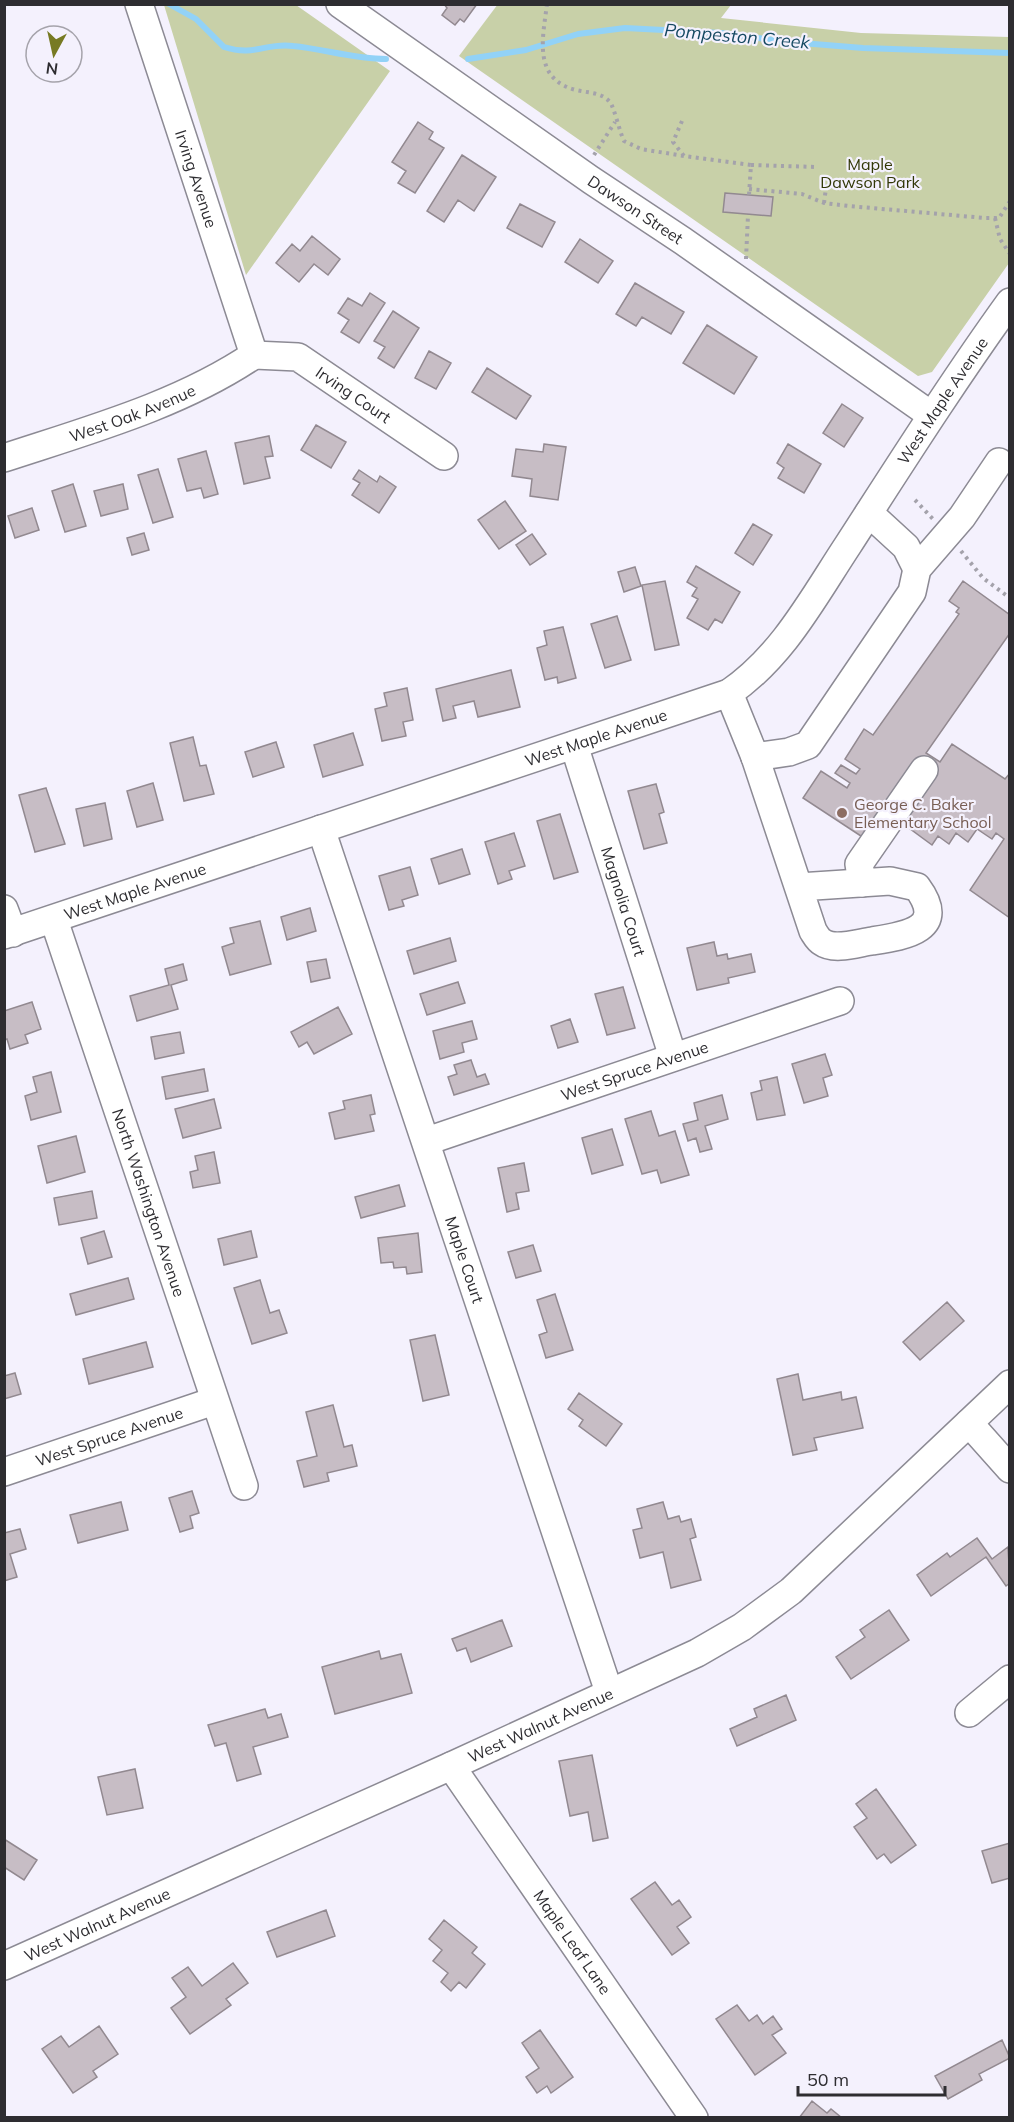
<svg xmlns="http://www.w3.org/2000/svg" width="1014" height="2122" viewBox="0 0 1014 2122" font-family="Mulish,sans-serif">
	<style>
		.green { fill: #c8d0a8 }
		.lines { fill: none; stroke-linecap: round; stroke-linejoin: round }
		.stream { stroke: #92d2f7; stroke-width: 6 }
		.building { fill: #c7bdc5; stroke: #928990; stroke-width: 1.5 }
		.minor-casing { stroke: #8c8a94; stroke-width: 30 }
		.path { stroke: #a4a2ab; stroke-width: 4; stroke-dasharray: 3 4.5; stroke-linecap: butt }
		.minor { stroke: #fff; stroke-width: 27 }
		.education-dot { fill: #8d6e63; stroke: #f4f1fd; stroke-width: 2 }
		.labels { text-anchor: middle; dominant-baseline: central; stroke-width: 4.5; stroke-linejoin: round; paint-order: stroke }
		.park-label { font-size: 16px; fill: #313706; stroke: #f4f1fd }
		.street-label { font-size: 16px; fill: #2e2d31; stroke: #f4f1fd }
		.education-label { font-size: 16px; fill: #785e54; stroke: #f4f1fd; text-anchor: start }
		.water-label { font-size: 18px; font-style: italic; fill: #164962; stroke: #f4f1fd }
	</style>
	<rect width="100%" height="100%" fill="#f4f1fd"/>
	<path class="green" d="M498 4 731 5 721 18 861 33 1009 37V263L932 372 918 376 459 56Z
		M164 5H296L390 71 246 275Z"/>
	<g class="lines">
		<path class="stream" d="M169 4 196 19 224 47C255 57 267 42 293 46 324 49 354 59 386 59
			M468 59 526 50 578 34 625 28 721 33 789 42 863 48 1010 53"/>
	</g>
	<path class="building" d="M477 4 464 22 460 19 455 25 442 15 447 8 444 4Z
		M418 122 433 132 429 139 444 148 415 193 398 183 406 171 392 162Z
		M462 155 496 177 474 211 458 200 444 222 427 211Z
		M725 193 773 197 771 216 723 212Z
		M520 204 555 222 542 247 507 228Z
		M312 236 340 259 328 275 314 264 299 282 276 263 292 244 300 251Z
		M580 239 613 261 598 283 565 262Z
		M635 283 684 312 671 334 642 317 636 326 616 314Z
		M370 293 385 303 359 343 341 332 349 320 338 313 348 298 362 306Z
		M393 311 419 328 394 368 378 358 385 347 374 341Z
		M707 325 757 357 734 394 683 363Z
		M429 351 451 363 436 389 415 378Z
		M487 368 531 396 516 419 472 392Z
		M842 404 863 418 844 447 823 433Z
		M316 425 346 442 331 468 301 450Z
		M269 436 273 456 265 457 270 478 244 484 235 443Z
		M544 444 566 447 558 500 530 496 532 479 512 476 516 449 543 452Z
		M788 444 821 464 804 493 778 478 784 468 777 463Z
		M206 451 218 494 204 498 201 488 187 491 178 459Z
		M158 469 173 517 153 523 138 475Z
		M359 470 377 482 380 476 396 487 379 513 352 495 360 483 353 479Z
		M73 484 86 526 65 532 52 491Z
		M123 484 128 509 101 516 94 491Z
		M505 501 526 531 499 549 478 520Z
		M32 508 39 530 15 538 8 516Z
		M753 524 772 535 753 565 735 553Z
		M144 533 149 550 132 555 127 538Z
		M532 534 546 554 530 565 516 545Z
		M696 566 740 592 722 623 715 619 708 630 687 618 698 599 692 596 697 588 687 582Z
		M635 567 641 586 624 592 618 572Z
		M665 581 679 645 655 650 642 585Z
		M963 581 1010 615V633L926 753 940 762 952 744 1005 779 1010 773V918L970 890 1004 839 996 833 992 839 977 829 968 842 956 833 949 844 938 836 932 845 909 828 915 820 905 812 867 840 803 798 821 771 847 788 850 783 835 773 841 765 856 774 860 769 845 759 864 729 873 735 959 614 956 612 959 608 949 601Z
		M617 616 631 660 605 668 591 624Z
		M563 627 576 678 558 683 557 677 545 680 537 648 547 645 544 631Z
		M511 670 520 707 478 717 474 701 453 706 456 718 443 721 436 689Z
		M407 688 413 720 403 722 406 736 382 741 375 709 387 706 384 693Z
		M353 733 363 765 323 777 314 745Z
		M193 737 200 766 206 765 214 794 184 801 170 743Z
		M276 742 284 767 253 777 245 752Z
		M153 783 163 820 137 827 127 791Z
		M656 784 664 812 659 814 667 843 644 849 628 791Z
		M46 788 65 844 35 852 19 795Z
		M105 803 112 839 84 846 76 809Z
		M560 814 578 872 554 879 537 821Z
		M514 833 525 866 509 871 512 879 498 884 485 842Z
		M462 849 470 874 439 884 431 859Z
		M410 867 418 895 402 900 404 906 389 910 379 876Z
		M310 908 316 931 287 940 281 917Z
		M260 921 271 964 230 975 222 947 234 943 230 928Z
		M450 938 456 961 414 974 407 951Z
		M714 942 717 956 727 954 728 959 751 954 755 972 728 978 729 983 697 990 687 948Z
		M326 959 330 978 311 982 307 962Z
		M183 964 187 980 171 985 178 1009 137 1021 130 996 169 985 165 969Z
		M458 982 465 1003 427 1015 420 994Z
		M623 987 635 1028 607 1035 595 994Z
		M32 1002 41 1029 25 1035 28 1043 10 1049 7 1039 4 1040V1011Z
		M338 1007 352 1034 314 1054 307 1042 299 1047 291 1032Z
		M570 1019 578 1042 558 1048 551 1026Z
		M472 1021 477 1039 462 1043 464 1052 440 1059 433 1031Z
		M180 1032 184 1053 155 1059 151 1037Z
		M825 1054 832 1075 823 1078 828 1096 804 1103 792 1064Z
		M471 1060 477 1077 485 1074 489 1084 454 1095 448 1077 457 1074 454 1065Z
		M204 1069 208 1091 166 1099 162 1077Z
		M51 1072 61 1112 31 1120 25 1096 37 1092 33 1077Z
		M777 1077 785 1115 757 1120 751 1093 762 1090 760 1081Z
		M371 1095 375 1114 370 1115 374 1131 335 1139 329 1113 345 1109 343 1101Z
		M722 1095 728 1119 705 1126 712 1149 700 1152 696 1138 688 1141 683 1124 698 1120 694 1103Z
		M214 1099 221 1128 183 1138 175 1109Z
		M651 1111 659 1136 675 1131 689 1175 661 1183 657 1170 642 1174 625 1119Z
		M612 1129 623 1165 592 1174 582 1138Z
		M76 1136 85 1172 47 1183 38 1146Z
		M214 1152 220 1183 193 1188 190 1172 198 1170 195 1156Z
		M524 1163 529 1191 516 1193 519 1209 507 1212 498 1168Z
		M399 1185 405 1206 361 1218 355 1197Z
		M92 1191 97 1218 59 1225 54 1198Z
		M104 1231 112 1257 88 1264 81 1238Z
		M251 1231 257 1257 224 1265 218 1239Z
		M418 1233 422 1272 407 1274 406 1267 394 1268 393 1262 381 1263 378 1238Z
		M533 1245 541 1271 516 1278 508 1252Z
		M128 1278 134 1299 76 1315 70 1294Z
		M260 1280 270 1313 279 1310 287 1333 252 1344 234 1288Z
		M555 1294 573 1350 546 1358 539 1335 547 1332 537 1300Z
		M947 1302 964 1321 920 1360 903 1342Z
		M435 1335 449 1395 423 1401 410 1340Z
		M146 1342 153 1367 89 1384 83 1359Z
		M15 1373 21 1394 4 1399V1376Z
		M798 1374 803 1400 841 1392 842 1400 856 1397 863 1428 814 1438 817 1450 793 1455 777 1379Z
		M579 1393 622 1424 606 1446 579 1426 583 1420 568 1409Z
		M333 1405 344 1447 352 1445 357 1466 327 1473 329 1481 304 1487 297 1461 317 1456 306 1412Z
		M192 1491 199 1513 190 1516 193 1528 180 1532 169 1498Z
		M121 1502 128 1530 78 1543 70 1515Z
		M663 1502 668 1519 679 1516 681 1522 691 1519 696 1537 690 1539 701 1580 671 1588 663 1552 640 1558 633 1530 642 1528 637 1509Z
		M20 1529 26 1549 10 1554 17 1577 4 1581V1533Z
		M977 1538 992 1559 1008 1547 1010 1583 1006 1586 986 1557 931 1596 917 1575 947 1553 950 1557Z
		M889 1610 909 1640 851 1679 836 1657 865 1637 860 1630Z
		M502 1620 512 1646 471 1662 466 1648 457 1651 452 1639Z
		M379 1651 381 1659 401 1654 412 1693 335 1714 322 1667Z
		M786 1695 796 1720 737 1746 730 1729 757 1717 754 1709Z
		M265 1709 268 1718 281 1714 288 1737 253 1747 261 1774 237 1781 226 1743 215 1746 208 1725Z
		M592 1755 608 1838 593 1841 588 1812 570 1816 559 1761Z
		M135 1769 143 1808 107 1815 98 1777Z
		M876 1789 916 1845 891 1863 884 1854 877 1859 854 1827 867 1818 856 1804Z
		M4 1839 37 1860 24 1880 4 1867Z
		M1010 1843V1878L992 1883 982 1851Z
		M655 1882 672 1905 679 1900 691 1917 677 1927 689 1943 672 1955 631 1899Z
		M326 1910 335 1936 277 1957 267 1932Z
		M444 1920 477 1947 472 1953 485 1964 466 1988 459 1982 451 1991 441 1982 448 1973 433 1961 442 1950 429 1939Z
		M233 1963 248 1983 226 1999 231 2005 190 2034 171 2008 186 1997 172 1978 188 1967 202 1986Z
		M737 2005 749 2021 757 2015 763 2024 773 2016 782 2029 772 2035 786 2053 755 2075 716 2019Z
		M99 2026 118 2054 93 2071 97 2077 73 2093 42 2049 61 2036 69 2047Z
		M540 2030 573 2077 551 2093 547 2086 537 2093 526 2077 539 2068 522 2043Z
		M1002 2040 1010 2058 979 2074 982 2080 948 2099 935 2076Z
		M812 2101 827 2113 831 2109 842 2118H799Z"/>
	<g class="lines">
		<defs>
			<g id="minor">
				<path id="s1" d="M139 4 254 355"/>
				<path id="s2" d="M340 4 591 180 683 241 931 415"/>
				<path id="s3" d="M254 355 298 357 444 456"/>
				<path id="s4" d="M4 458C89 430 180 405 254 355"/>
				<path d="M869 513 906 547 917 569"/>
				<path d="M729 693 755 757 813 931C815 934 818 940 822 942 834 951 858 943 872 941 904 936 949 930 917 887L890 881 799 887"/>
				<path id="s5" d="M574 745 673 1057"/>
				<path d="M755 757 789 752 808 745 912 592 917 569 962 517 999 462"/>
				<path id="s6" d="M321 829 609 1692"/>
				<path d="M862 883 859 864 924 770"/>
				<path d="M4 909 13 933"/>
				<path id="s7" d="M54 920 244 1486"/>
				<path id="s8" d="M4 935 729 693C783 656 813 598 848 545 901 463 953 381 1010 302"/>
				<path id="s9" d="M427 1141 840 1001"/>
				<path d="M969 1423 1010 1469"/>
				<path id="s10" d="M4 1472 214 1401"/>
				<path d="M969 1713 1010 1679"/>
				<path id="s11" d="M451 1766 694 2118"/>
				<path id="s12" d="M4 1966 451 1766 697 1653 742 1627 791 1591 1010 1384"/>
			</g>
		</defs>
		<use href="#minor" class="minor-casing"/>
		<path class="path" d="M547 4C543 37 532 79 576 90 588 93 601 92 610 102 614 107 620 133 624 141L641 149 684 156
			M682 121 673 142 684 156 751 165 749 195
			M594 155 615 122
			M751 165 817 167
			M749 189 802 194 824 203 849 206 985 218H999L1010 201
			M824 203 826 188
			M995 218 1000 239 1010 254
			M746 259 748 215
			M915 500 933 519
			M961 551 983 578 1010 598"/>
		<use href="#minor" class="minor"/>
	</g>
	<circle class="education-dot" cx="842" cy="813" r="6"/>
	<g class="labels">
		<g class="park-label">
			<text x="870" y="164">Maple<tspan x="870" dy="18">Dawson Park</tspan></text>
		</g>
		<g class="street-label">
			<text stroke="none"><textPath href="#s1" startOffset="184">Irving Avenue</textPath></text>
			<text stroke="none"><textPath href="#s2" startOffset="360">Dawson Street</textPath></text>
			<text stroke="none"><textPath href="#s3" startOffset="111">Irving Court</textPath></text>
			<text stroke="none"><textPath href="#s8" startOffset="1128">West Maple Avenue</textPath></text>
			<text stroke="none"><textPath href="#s4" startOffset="136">West Oak Avenue</textPath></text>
			<text stroke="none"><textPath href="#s8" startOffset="624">West Maple Avenue</textPath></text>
			<text stroke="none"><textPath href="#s8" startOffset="138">West Maple Avenue</textPath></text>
			<text stroke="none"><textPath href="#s5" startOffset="164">Magnolia Court</textPath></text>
			<text stroke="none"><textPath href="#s9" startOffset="219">West Spruce Avenue</textPath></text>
			<text stroke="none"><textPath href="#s7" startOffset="298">North Washington Avenue</textPath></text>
			<text stroke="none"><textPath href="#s6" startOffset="454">Maple Court</textPath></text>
			<text stroke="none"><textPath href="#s10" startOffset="111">West Spruce Avenue</textPath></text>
			<text stroke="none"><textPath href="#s12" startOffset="588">West Walnut Avenue</textPath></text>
			<text stroke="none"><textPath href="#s12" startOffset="102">West Walnut Avenue</textPath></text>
			<text stroke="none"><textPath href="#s11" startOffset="214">Maple Leaf Lane</textPath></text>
		</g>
		<g class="education-label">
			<text x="854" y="804">George C. Baker<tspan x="854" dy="18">Elementary School</tspan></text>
		</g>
		<g class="water-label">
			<text transform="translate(737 36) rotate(5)">Pompeston Creek</text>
		</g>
	</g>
	<rect width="1014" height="2122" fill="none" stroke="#2e2d31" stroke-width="12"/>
	<g transform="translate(54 54) rotate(188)"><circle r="28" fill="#f4f1fd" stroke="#a5a3ab" stroke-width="1.5"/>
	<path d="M0-4.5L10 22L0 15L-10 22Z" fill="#777a23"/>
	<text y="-9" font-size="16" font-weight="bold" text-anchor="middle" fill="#2e2d31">N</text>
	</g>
	<path d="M798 2086v9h147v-9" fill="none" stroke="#2e2d31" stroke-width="3"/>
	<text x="807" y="2086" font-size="18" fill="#2e2d31" stroke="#f4f1fd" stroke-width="4.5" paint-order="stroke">50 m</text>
</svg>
